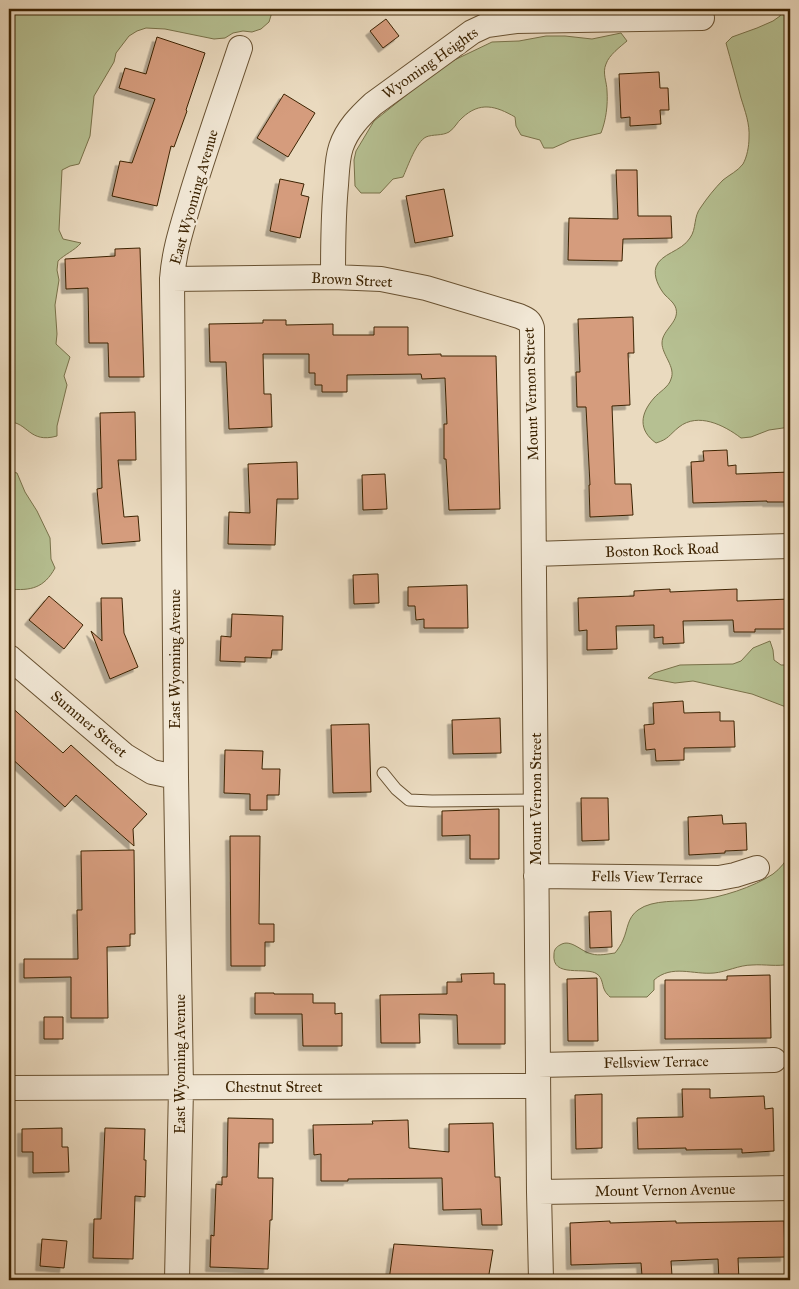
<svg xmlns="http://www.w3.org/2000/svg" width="799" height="1289" viewBox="0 0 799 1289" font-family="'IM FELL Great Primer',serif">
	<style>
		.green { fill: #b6c092; stroke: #79724a }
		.building { fill: #d59c7d; stroke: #3c2302; filter: url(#shadow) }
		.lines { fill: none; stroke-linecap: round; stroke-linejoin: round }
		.lane-casing { stroke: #685131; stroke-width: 13 }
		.street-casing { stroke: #685131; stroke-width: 26 }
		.lane { stroke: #f1e7d5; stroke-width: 11 }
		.street { stroke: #f1e7d5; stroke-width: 24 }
		.labels { text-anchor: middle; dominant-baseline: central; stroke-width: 5; stroke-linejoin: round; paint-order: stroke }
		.street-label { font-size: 15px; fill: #3c2302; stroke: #f1e7d5 }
	</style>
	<defs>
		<filter id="shadow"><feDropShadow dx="-4.5" dy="4.5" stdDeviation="0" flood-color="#0004"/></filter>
	</defs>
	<rect width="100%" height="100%" fill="#eadabf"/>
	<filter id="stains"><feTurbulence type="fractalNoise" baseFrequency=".004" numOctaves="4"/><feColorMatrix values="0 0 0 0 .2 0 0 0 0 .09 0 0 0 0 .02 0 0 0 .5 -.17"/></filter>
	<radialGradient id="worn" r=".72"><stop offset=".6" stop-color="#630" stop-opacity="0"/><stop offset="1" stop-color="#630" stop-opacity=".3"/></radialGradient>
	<path class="green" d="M9 9H273L269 22 261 29 252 32 243 31 233 33 225 38 214 39 165 29 146 28 137 31 129 36 116 53 114 62 94 96 90 136 79 164 70 166 62 170 59 230 63 239 81 243C74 251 65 254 58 261L57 270 59 280 55 305 57 334 56 344 70 357 64 376 67 385 57 426V436C29 444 28 422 9 422Z
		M783 9H790V427L769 430 751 437 741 438C724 425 698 412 679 427 669 435 669 439 656 443 638 430 640 414 654 398 659 392 669 387 671 379 676 367 662 355 662 343 662 329 682 321 675 306 673 302 668 298 665 295 659 288 653 276 656 267 661 253 681 252 690 238 697 228 693 217 701 207 707 198 715 188 723 180 729 175 738 171 743 164 747 157 749 146 749 138 750 124 745 111 741 98 736 79 731 61 726 43L732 37 757 28 773 21 780 16Z
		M621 33 627 41C620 47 609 55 606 64 602 73 607 82 607 91 608 105 606 120 601 133L571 140 553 148H544L540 140 521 135 516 126 515 117C496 106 480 101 462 118 457 122 455 128 449 132 442 136 433 134 426 137 416 142 408 166 403 177L393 179 380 193H361L355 186 354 160 356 151 374 121 444 65 492 42 519 41 546 36H565L592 39Z
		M9 471 17 473 25 492 37 511 50 538 51 559 55 568C44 588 31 591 9 589Z
		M770 641 773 650 774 660 781 665H790V710L786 707 752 694 693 681 675 683 648 678 654 673 680 665 733 664 741 661 753 648Z
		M790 854V964C777 967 765 964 752 965 739 965 726 972 714 973 693 975 672 964 654 980V990L647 997H610C608 995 606 993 605 991 602 986 603 978 597 974 587 966 551 979 554 954 554 950 556 947 560 945 571 938 581 952 592 954 599 956 607 954 615 953 618 949 621 945 623 940 628 929 627 918 638 910 653 899 679 902 697 900 720 898 754 887 773 874 780 869 786 861 790 854Z"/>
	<path class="building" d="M386 19 399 36 383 48 370 31Z
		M157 37 205 53 186 110 187 111 174 147 171 146 157 206 112 196 120 161 132 163 155 99 119 88 125 68 146 74Z
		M659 72 660 88H668L669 110H660L661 124 630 126V117L621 118 619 74Z
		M284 94 315 113 288 157 257 138Z
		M616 170H637L638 216H671L672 238 623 239 622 261 568 260 569 218 618 219Z
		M280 179 304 184 301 195 309 197 300 238 270 231Z
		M444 189 453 236 415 243 406 196Z
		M140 248 144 377H109L108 343H89L88 288 66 289 65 259 115 256V249Z
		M633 317 634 353H628L630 405 612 406 615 484H631L633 515 590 517 589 485H590L586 407H577L576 372H580L578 319Z
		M263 320H286V325L333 324V335H374V327H408V355L441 354V356H496L500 509 449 510 446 459H444V424H447L445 378 422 379 421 374 347 375V392H322V385H315V373H309V354H263L264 394H271L272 427 229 429 226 362H210L209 324 263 323Z
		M135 412 136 460H118L124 517 138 516 140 541 102 544 97 489 102 488 100 413Z
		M727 450 728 466 736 465V474L790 472V502H767V501L693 503 691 462 704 461 703 451Z
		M297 462 298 499H277L275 545 228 544 229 512 250 513 248 464Z
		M385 474 387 509 363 510 362 475Z
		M375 574H378L379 603 354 604 353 575Z
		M467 585 468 628H424V619L416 620 415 606H408V587Z
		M670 589V592L737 589V601L790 599V622H785V629H755V632H734L733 620 683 621 684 643 663 644V637L654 638V625L616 626 617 649 587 650V630L579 631 578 598 634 596V591Z
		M49 596 83 625 64 649 29 620Z
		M101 598H122L124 633 138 667 110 679 91 631 102 641Z
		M232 614 283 616 282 650H272L271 658 245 657V662L220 661 221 636 231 637Z
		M683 701 684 713 720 712V721H734L735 747 684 748V760L656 761 655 749 646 750 644 725 654 724 653 703Z
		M9 705 63 753 71 745 147 814 133 829 134 846 76 795 65 807 9 756Z
		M500 718 501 753 453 754 452 720Z
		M369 724 371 792 333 793 331 725Z
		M225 750 263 751 262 769H280L279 795H267V810H250V794L224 793Z
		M581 798H608L609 840 582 841Z
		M499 809V859H470V835L442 836V811Z
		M722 815 723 824 746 823 747 850 725 851V853L689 855 688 817Z
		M230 836H260L259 924H274V942H265V966H231Z
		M134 850 135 934H130V946L107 947 108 1018H71V977L24 978V959H78L77 910H82L81 851Z
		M611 911 612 947 590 948 589 912Z
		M494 973V984H505V1044H458L457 1015 419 1014 420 1043H381L380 995 447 994V982H462L461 974Z
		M770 975 771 1038 665 1039V980H727V976Z
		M597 978 598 1041H568L567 979Z
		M255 993H274V994H313V1003H335V1014L342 1013V1046H303L302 1014H255Z
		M44 1017H63V1039H44Z
		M682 1089H710V1098L764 1096 765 1109 773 1108 774 1151 742 1153V1149L686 1150V1148L638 1149 637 1118 683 1117Z
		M602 1094V1148L576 1149 575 1095Z
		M228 1118 273 1119V1143H259L258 1178H273L272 1220H270L268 1269 210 1267 211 1235 214 1236 216 1184 222 1185V1177H227Z
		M408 1120 409 1148 449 1152V1124L493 1123 495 1177H500L502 1225H482L481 1209 443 1210 442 1178 348 1179V1181H321V1154L314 1155 313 1125 373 1124 372 1121Z
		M62 1128V1147H68L69 1172 33 1173V1152H22V1129Z
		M105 1128 145 1129 144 1160H146L145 1197 135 1196 133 1259 93 1258 94 1219H101Z
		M610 1221V1223L676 1221V1223L784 1221 785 1257 738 1258 739 1280H719L718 1259 671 1261 672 1276H642L641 1263 571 1265 570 1223Z
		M42 1239 67 1241 64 1268 40 1266Z
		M394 1244 493 1250 488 1280H389Z"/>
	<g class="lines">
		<defs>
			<path id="lane" d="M383 773 396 789 409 800 432 801 536 800"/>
			<path id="street" d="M333 277C333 247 333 216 336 185 337 172 337 159 341 147 347 129 360 116 373 104L472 32 487 25 516 21 702 18
				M172 279 333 277 381 279 426 288 519 316C526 319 530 320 532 328L539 1192 541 1280
				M534 554 687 549 790 546
				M9 657 124 755 152 772 176 777
				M536 876 719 878 735 875 757 868
				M538 1065 774 1060
				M9 1088 538 1086
				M539 1192 790 1188
				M177 1280 181 1088 176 777 172 279C174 249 184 221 192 193 207 144 224 96 240 48"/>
		</defs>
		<use href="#lane" class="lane-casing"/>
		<use href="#street" class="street-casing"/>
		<use href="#lane" class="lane"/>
		<use href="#street" class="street"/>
	</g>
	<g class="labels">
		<g class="street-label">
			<text transform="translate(430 63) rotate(-35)">Wyoming Heights</text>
			<text transform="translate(194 197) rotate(-74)">East Wyoming Avenue</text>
			<text transform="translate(352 280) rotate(3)">Brown Street</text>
			<text transform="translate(531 394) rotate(-92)">Mount Vernon Street</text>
			<text transform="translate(662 550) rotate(-2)">Boston Rock Road</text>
			<text transform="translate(175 659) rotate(-90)">East Wyoming Avenue</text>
			<text transform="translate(89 724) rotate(40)">Summer Street</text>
			<text transform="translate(536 799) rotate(-90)">Mount Vernon Street</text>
			<text transform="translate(647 877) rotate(1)">Fells View Terrace</text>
			<text transform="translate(656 1062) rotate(-1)">Fellsview Terrace</text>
			<text transform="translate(180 1064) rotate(-90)">East Wyoming Avenue</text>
			<text x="274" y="1087">Chestnut Street</text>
			<text transform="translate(665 1190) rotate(-1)">Mount Vernon Avenue</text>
		</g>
	</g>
	<rect width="799" height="1289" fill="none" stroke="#eadabf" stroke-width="30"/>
	<rect x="10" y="10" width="779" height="1269" fill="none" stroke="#3c2302" stroke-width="2.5"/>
	<rect x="15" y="15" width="769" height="1259" fill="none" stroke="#3c2302"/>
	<rect width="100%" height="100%" filter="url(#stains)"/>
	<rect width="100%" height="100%" fill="url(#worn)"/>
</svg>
